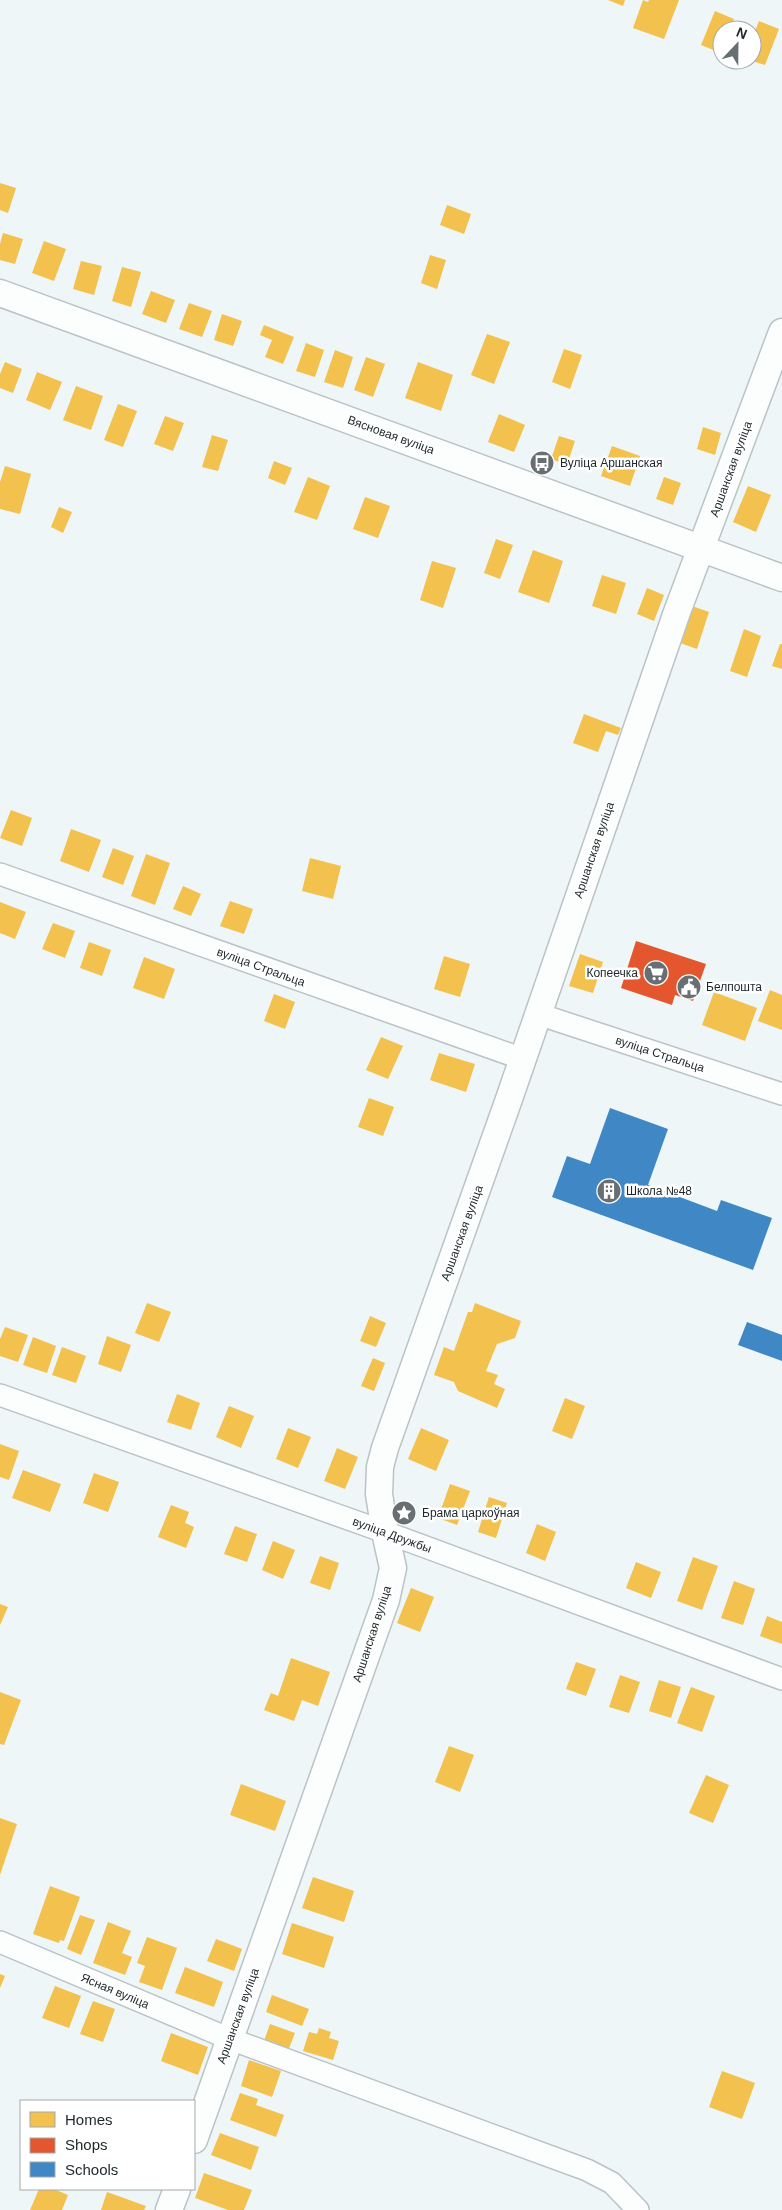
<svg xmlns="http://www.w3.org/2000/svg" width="782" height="2210" viewBox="0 0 782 2210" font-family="Arial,sans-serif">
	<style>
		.homes { fill: #f2c14e }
		.shops { fill: #e4572e }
		.schools { fill: #3f88c5 }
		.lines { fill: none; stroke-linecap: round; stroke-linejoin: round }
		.minor-casing { stroke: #bac3c5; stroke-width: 24 }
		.tertiary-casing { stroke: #bac3c5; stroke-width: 29 }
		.minor { stroke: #fcfefe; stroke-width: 21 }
		.tertiary { stroke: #fcfefe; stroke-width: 26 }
		.labels { text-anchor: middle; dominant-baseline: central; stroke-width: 5; stroke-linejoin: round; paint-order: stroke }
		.street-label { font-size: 12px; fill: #1e272a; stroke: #fff }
		.poi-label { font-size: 12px; fill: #1e272a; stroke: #fff; text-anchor: start }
	</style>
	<rect width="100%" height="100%" fill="#eef6f8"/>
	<path class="homes" d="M608 0H625L623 6Z
		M643 0 648 2 649 0H679L664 39 633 28Z
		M715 11 734 19 730 30H722L721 53 701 45Z
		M759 21 779 29 765 65 752 61V39Z
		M0 183 16 188 8 213 0 210Z
		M447 205 471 214 464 234 440 225Z
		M3 233 23 239 15 264 0 260V244Z
		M44 241 66 249 54 281 32 273Z
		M430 255 446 260 437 289 421 283Z
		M81 261 102 266 94 295 73 289Z
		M122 267 141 272 131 307 112 301Z
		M151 291 175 300 166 323 142 314Z
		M189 303 212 311 202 337 179 329Z
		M222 314 242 321 233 346 214 340Z
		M264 325 294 337 283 364 265 357 272 340 260 335Z
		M487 334 510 342 494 384 471 375Z
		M306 343 324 350 315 377 296 371Z
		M564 349 582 355 570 389 552 382Z
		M335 350 353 357 343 388 324 382Z
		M366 357 385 364 373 397 354 390Z
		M5 362 22 369 13 393 0 388V374Z
		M418 362 453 375 441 411 405 398Z
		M37 372 62 382 50 410 26 400Z
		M76 386 103 396 91 430 63 420Z
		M118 404 137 411 123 447 104 440Z
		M499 414 525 425 514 452 488 442Z
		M165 416 184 423 173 451 154 444Z
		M703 427 721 433 715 455 697 449Z
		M212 435 228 440 218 471 202 467Z
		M559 436 575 441 567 465 551 459Z
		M612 446 640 456 630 486 601 476Z
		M274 461 292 468 285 485 268 478Z
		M5 466 31 474 20 514 0 509V482Z
		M308 477 330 486 317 520 294 512Z
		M664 477 681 483 673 505 656 499Z
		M748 486 771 495 756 532 733 522Z
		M365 497 390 506 378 538 353 529Z
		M59 507 72 512 63 533 51 527Z
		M496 539 513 545 500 579 484 573Z
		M533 550 563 561 549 603 518 592Z
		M432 561 456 568 443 608 420 600Z
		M602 575 626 583 616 614 592 606Z
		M647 588 664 595 654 621 637 614Z
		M692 606 709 612 697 649 680 643Z
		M744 629 761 636 747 677 730 671Z
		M780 644H782V669L772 666Z
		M584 714 621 728 618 735 606 731 598 752 573 743Z
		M11 810 32 818 22 846 0 838Z
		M71 829 101 840 89 872 60 861Z
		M113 848 134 856 123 885 102 877Z
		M146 854 170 863 155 905 131 896Z
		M310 858 341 866 333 899 302 891Z
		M183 886 201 894 191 916 173 909Z
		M230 901 253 909 244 934 220 926Z
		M0 902 26 912 15 939 0 933Z
		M53 923 75 931 65 958 42 949Z
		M89 942 111 950 102 976 80 968Z
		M580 954 603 962 593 993 569 986Z
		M444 956 470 964 460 997 434 989Z
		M144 957 175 969 164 999 133 988Z
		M770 990 782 995V1030L758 1021Z
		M714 992 757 1008 745 1041 702 1025Z
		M274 994 295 1002 285 1029 264 1021Z
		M381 1037 403 1046 388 1079 366 1070Z
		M439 1053 475 1064 466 1092 430 1080Z
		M369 1098 394 1107 383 1136 358 1127Z
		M147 1303 171 1312 159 1342 135 1333Z
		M475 1303 521 1321 515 1338 497 1344 486 1371 498 1375 494 1384 505 1389 497 1408 458 1391 454 1382 434 1375 444 1347 454 1351 468 1312H472Z
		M370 1316 386 1323 376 1347 360 1341Z
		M5 1327 28 1335 18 1362 0 1356V1339Z
		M107 1336 131 1345 121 1372 98 1364Z
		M33 1337 56 1346 47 1373 23 1365Z
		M62 1347 86 1356 76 1383 52 1375Z
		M373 1358 385 1363 374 1391 361 1386Z
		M177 1394 200 1403 191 1430 167 1422Z
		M565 1398 585 1406 572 1439 552 1431Z
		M229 1406 254 1416 241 1448 216 1437Z
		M288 1428 311 1437 298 1468 276 1459Z
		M421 1428 449 1440 436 1471 408 1459Z
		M0 1444 19 1451 9 1480 0 1477Z
		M337 1448 358 1457 345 1489 324 1481Z
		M23 1470 61 1484 50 1512 12 1498Z
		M94 1473 119 1482 108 1512 83 1503Z
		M450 1484 470 1491 457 1525 438 1518Z
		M489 1497 507 1503 496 1538 478 1532Z
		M171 1505 189 1512 185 1523 194 1527 186 1548 158 1537Z
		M537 1524 556 1532 545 1561 526 1553Z
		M235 1526 257 1534 247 1562 224 1554Z
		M273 1541 295 1550 283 1579 262 1570Z
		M320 1556 339 1563 330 1590 310 1583Z
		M693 1557 718 1566 702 1610 677 1601Z
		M636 1562 661 1572 651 1598 626 1588Z
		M734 1581 755 1589 743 1625 721 1618Z
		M411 1588 434 1597 420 1632 397 1623Z
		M0 1604 8 1607 0 1625Z
		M767 1616 782 1622V1644L760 1636Z
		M291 1658 330 1672 318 1706 302 1700 294 1721 264 1710 271 1693 278 1696Z
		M576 1662 596 1669 586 1696 566 1689Z
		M620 1675 640 1682 629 1713 609 1707Z
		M659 1680 681 1687 671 1718 649 1711Z
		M691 1687 715 1696 702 1732 677 1723Z
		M0 1692 21 1700 4 1745 0 1744Z
		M449 1746 474 1755 460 1792 435 1782Z
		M706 1775 729 1785 713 1823 689 1813Z
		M241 1784 286 1801 275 1831 230 1815Z
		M0 1818 17 1824 0 1875Z
		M313 1877 354 1891 344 1922 302 1908Z
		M50 1886 80 1897 64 1941 60 1940 59 1943 33 1934Z
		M80 1915 95 1920 81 1955 67 1949Z
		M108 1922 131 1931 122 1953 132 1957 125 1975 93 1963Z
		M292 1923 334 1937 324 1968 282 1954Z
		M147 1937 177 1948 162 1990 139 1982 145 1966 137 1963Z
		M216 1939 242 1949 234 1971 207 1961Z
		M185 1967 223 1982 214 2007 175 1993Z
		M0 1974 5 1976 0 1988Z
		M55 1986 81 1996 69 2028 42 2018Z
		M272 1995 309 2009 302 2026 266 2012Z
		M93 2001 115 2009 103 2042 80 2034Z
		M270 2024 295 2033 288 2051 264 2041Z
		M319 2028 331 2032 329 2038 339 2041 333 2060 303 2051 309 2032 317 2034Z
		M171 2033 208 2047 198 2075 161 2061Z
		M249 2060 281 2071 272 2097 241 2086Z
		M722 2071 755 2083 742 2119 709 2107Z
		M240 2093 258 2099 256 2105 284 2115 276 2137 230 2120Z
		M220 2133 259 2147 251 2170 211 2155Z
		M204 2173 252 2190 244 2210H228L195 2198Z
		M39 2189H54L68 2195 62 2210H30Z
		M107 2192 146 2206 144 2210H101Z"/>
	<path class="shops" d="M636 941 706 964 693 1001 675 995 672 1005 621 988Z"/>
	<path class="schools" d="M610 1108 668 1129 648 1185 717 1211 721 1200 772 1218 753 1270 552 1197 567 1156 590 1164Z
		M747 1322 782 1335V1361L738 1345Z"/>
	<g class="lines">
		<defs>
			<path id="minor" d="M0 874 523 1059
				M538 1014 782 1094
				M0 1395 385 1532 782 1679
				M0 1942 230 2039 587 2170 612 2183 638 2210"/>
			<path id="tertiary" d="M0 293 782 578
				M194 2140 386 1600 393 1568 385 1532 379 1494 380 1467 385 1448 509 1099 677 612 782 332
				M169 2210 177 2189"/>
		</defs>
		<use href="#minor" class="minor-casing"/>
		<use href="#tertiary" class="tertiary-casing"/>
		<use href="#minor" class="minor"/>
		<use href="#tertiary" class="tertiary"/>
	</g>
	<defs>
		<symbol id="bus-disc" viewBox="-11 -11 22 22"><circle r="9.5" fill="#676f72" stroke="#fff"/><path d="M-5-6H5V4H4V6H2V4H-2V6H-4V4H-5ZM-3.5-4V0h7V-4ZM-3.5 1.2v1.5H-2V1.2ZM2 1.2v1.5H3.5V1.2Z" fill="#fff"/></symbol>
		<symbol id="supermarket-disc" viewBox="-11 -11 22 22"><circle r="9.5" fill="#676f72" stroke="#fff"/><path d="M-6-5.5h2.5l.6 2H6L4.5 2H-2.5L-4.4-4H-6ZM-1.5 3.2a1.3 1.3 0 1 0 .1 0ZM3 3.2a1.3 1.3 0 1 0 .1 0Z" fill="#fff"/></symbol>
		<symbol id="civic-disc" viewBox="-11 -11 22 22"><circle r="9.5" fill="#676f72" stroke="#fff"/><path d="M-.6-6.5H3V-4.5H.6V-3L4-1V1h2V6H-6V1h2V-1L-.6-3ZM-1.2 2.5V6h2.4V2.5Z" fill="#fff"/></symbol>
		<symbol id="building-disc" viewBox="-11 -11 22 22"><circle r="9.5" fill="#676f72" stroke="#fff"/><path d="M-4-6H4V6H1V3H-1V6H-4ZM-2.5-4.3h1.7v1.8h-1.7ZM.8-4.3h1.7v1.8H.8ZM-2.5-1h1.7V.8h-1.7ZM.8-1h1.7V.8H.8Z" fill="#fff"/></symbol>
		<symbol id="sight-disc" viewBox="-11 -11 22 22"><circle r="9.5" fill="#676f72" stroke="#fff"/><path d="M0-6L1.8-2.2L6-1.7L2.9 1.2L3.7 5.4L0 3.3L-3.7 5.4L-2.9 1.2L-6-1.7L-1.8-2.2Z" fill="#fff"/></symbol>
	</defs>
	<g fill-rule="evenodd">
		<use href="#bus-disc" x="528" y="449" width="28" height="28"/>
		<use href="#supermarket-disc" x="642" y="959" width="28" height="28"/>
		<use href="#civic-disc" x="675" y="973" width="28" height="28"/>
		<use href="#building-disc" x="595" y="1177" width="28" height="28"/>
		<use href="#sight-disc" x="390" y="1499" width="28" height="28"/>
	</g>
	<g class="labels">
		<g class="street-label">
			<text transform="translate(391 435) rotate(20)">Вясновая вуліца</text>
			<text transform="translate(731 469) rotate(-70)">Аршанская вуліца</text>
			<text transform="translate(594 850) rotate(-71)">Аршанская вуліца</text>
			<text transform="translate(261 967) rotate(20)">вуліца Стральца</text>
			<text transform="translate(660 1054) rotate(18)">вуліца Стральца</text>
			<text transform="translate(462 1233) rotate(-70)">Аршанская вуліца</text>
			<text transform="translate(392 1535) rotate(20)">вуліца Дружбы</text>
			<text transform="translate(372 1634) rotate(-72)">Аршанская вуліца</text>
			<text transform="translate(115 1991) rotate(23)">Ясная вуліца</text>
			<text transform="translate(238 2016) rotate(-70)">Аршанская вуліца</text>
		</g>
		<g class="poi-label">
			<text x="560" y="463">Вуліца Аршанская</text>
			<text x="638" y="973" text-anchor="end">Копеечка</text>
			<text x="706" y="987">Белпошта</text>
			<text x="626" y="1191">Школа №48</text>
			<text x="422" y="1513">Брама царкоўная</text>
		</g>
	</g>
	<rect x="20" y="2100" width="175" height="90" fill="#ffffff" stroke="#a5a9aa"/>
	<rect x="30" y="2112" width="25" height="15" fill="#f2c14e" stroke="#a5a9aa"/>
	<text x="65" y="2125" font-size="15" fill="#1e272a">Homes</text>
	<rect x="30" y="2138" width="25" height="15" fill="#e4572e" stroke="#a5a9aa"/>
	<text x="65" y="2150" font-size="15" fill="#1e272a">Shops</text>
	<rect x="30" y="2162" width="25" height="15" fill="#3f88c5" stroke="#a5a9aa"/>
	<text x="65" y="2175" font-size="15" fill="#1e272a">Schools</text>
	<g transform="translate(737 45) rotate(22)"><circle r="24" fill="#ffffff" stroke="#a5a9aa"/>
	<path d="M0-4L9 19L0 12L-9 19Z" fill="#676f72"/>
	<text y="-8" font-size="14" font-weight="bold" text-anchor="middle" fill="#1e272a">N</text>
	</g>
</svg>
